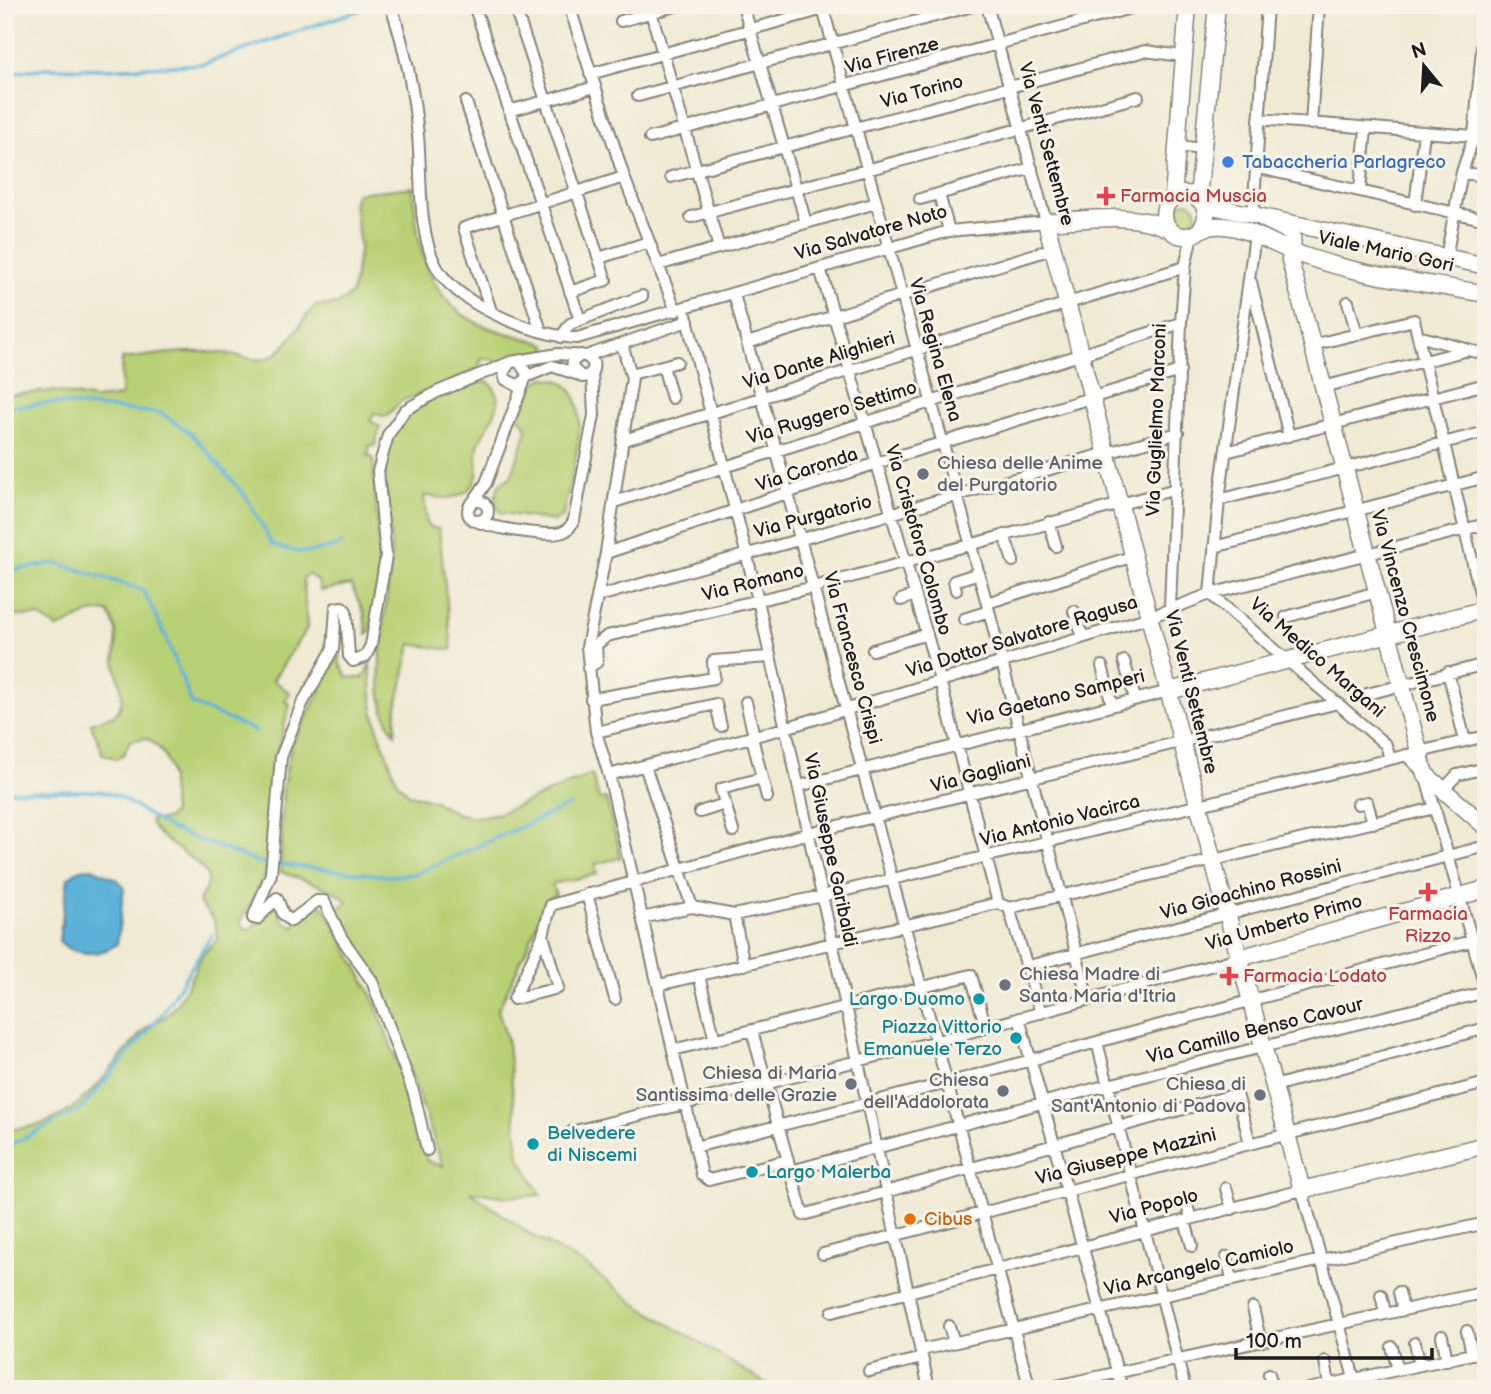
<svg xmlns="http://www.w3.org/2000/svg" width="1491" height="1394" viewBox="0 0 1491 1394" font-family="'Balsamiq Sans',sans-serif">
	<style>
		.green { fill: #b8d075; stroke: #6a7648; stroke-width: 2 }
		.water { fill: #5cb1d8; stroke: #3c667a; stroke-width: 2 }
		.lines { fill: none; stroke-linecap: round; stroke-linejoin: round }
		.stream { stroke: #5cb1d8; stroke-width: 3.5 }
		.street-casing { stroke: #868378; stroke-width: 14 }
		.secondary-casing { stroke: #868378; stroke-width: 19 }
		.street { stroke: #fff; stroke-width: 10 }
		.secondary { stroke: #fff; stroke-width: 16 }
		.shop-dot { fill: #3f7fe0; stroke: #f7f3e8; stroke-width: 2.5 }
		.health-dot { fill: #e0444e; stroke: #f7f3e8; stroke-width: 2.5 }
		.worship-dot { fill: #6b7280; stroke: #f7f3e8; stroke-width: 2.5 }
		.culture-dot { fill: #0f9aa8; stroke: #f7f3e8; stroke-width: 2.5 }
		.food-dot { fill: #e8710a; stroke: #f7f3e8; stroke-width: 2.5 }
		.labels { text-anchor: middle; dominant-baseline: central; stroke-width: 6; stroke-linejoin: round; paint-order: stroke }
		.street-label { font-size: 19px; fill: #1c1c1c; stroke: #f7f3e8 }
		.shop-label { font-size: 19px; fill: #366cbe; stroke: #f7f3e8; text-anchor: start }
		.health-label { font-size: 19px; fill: #be3a42; stroke: #f7f3e8; text-anchor: start }
		.worship-label { font-size: 19px; fill: #5b616d; stroke: #f7f3e8; text-anchor: end }
		.culture-label { font-size: 19px; fill: #0d838f; stroke: #f7f3e8; text-anchor: end }
		.food-label { font-size: 19px; fill: #c56008; stroke: #f7f3e8; text-anchor: start }
	</style>
	<rect width="100%" height="100%" fill="#f7f3e8"/>
	<filter id="ink" filterUnits="userSpaceOnUse"><feTurbulence type="fractalNoise" baseFrequency=".0143" numOctaves="2"/><feDisplacementMap in="SourceGraphic" scale="14" xChannelSelector="R" yChannelSelector="G"/><feConvolveMatrix kernelMatrix="1 2 1 2 8 2 1 2 1" color-interpolation-filters="sRGB"/></filter>
	<filter id="wash" filterUnits="userSpaceOnUse"><feTurbulence type="fractalNoise" baseFrequency=".00686" numOctaves="4" result="noise"/><feDisplacementMap in="SourceGraphic" scale="28" xChannelSelector="R" yChannelSelector="G"/><feGaussianBlur stdDeviation="1.57" result="paint"/><feColorMatrix in="noise" values="0 0 0 0 0 0 0 0 0 0 0 0 0 0 0 0 0 1.4 0 .05"/><feComposite in="paint" operator="in"/></filter>
	<g filter="url(#wash)">
		<rect width="100%" height="100%" fill="#f0ead4"/>
		<path class="green" d="M413 187C416 238 424 296 475 322 497 333 524 336 547 345V350L504 362 482 358 478 371 401 401 386 417 374 413 370 420 380 427 375 446 370 445 368 456 373 458 380 573 371 631 367 634 364 613 351 585 320 591 318 581 308 574 303 578 307 628 273 680 290 693 285 701 290 704 275 761 266 873 240 924 249 930 276 906 284 922 294 926 316 905 324 906 373 997 409 1095 427 1161 443 1166 388 1006 370 967 344 931 336 911 347 902C336 887 298 879 281 872L283 786 291 747 340 652V664L347 677 363 678 370 664 373 710 378 729 397 782 409 794 432 800 458 814 476 817 500 813 592 774 599 799 606 798 621 858 595 864 597 874 552 884 556 895 546 899 531 939 498 1010 508 1043 519 1156 541 1195 506 1197 469 1191 532 1235 587 1266 633 1302 775 1389H5V1129C76 1130 101 1077 143 1031 150 1023 162 1021 169 1013 183 998 191 977 201 958 205 950 213 945 218 938L214 920 199 903C200 895 206 890 208 883 212 862 157 844 150 821L166 819 173 813C170 785 176 754 146 738L130 741 124 754 117 759 102 754C101 741 93 735 91 723L114 715C129 700 119 685 116 667 112 644 124 639 108 612 87 608 75 624 57 628L38 616H5V395L54 391 94 399 121 396 122 359C158 355 193 348 230 354 248 357 260 365 277 353 292 342 301 320 315 306L339 304 352 293 360 247 354 201 357 193Z
			M1175 213a11 11 0 1 1 22 0a11 11 0 1 1-22 0Z
			M544 378C606 378 569 479 563 516L554 521 501 513 494 501 500 483 511 477 527 430 525 424 519 418 532 385Z
			M480 382H489C511 404 486 422 478 446 475 456 480 469 476 479 467 501 442 500 424 495L427 526 439 529 452 650 411 644 396 711 395 734C363 692 391 601 391 551 391 513 377 472 393 436 406 404 450 389 480 382Z"/>
		<path class="water" d="M92 868 118 880 124 887 117 944C99 957 74 956 59 941L68 878 80 869Z"/>
		<g class="lines">
			<path class="stream" d="M5 79 17 72 47 68 105 69 203 64 371 6
				M5 407 52 403 161 413 192 434 247 498 272 544C297 556 317 553 342 544
				M5 571 58 563 143 590 165 635 192 704 256 731
				M5 791H100L118 796 169 828 257 862 389 876 415 874 570 805
				M5 1143 12 1144 81 1109 162 1014 212 935"/>
		</g>
	</g>
	<g filter="url(#ink)">
		<g class="lines">
			<defs>
				<path id="street" d="M391 5C405 48 414 91 418 136 422 177 417 226 435 264 454 304 535 336 577 338L949 231 1046 222 987 5
					M483 5 475 8 580 320
					M514 5 606 280 570 292
					M569 5 624 177 676 311
					M649 5 719 248
					M743 5 806 223
					M822 5 989 611 1088 1000
					M621 21 679 5
					M590 74 838 5
					M638 96 976 5
					M466 102 541 331
					M509 111 595 87
					M1259 119 1486 137
					M1311 124 1319 5
					M650 138 1142 5
					M1176 146 1204 149
					M1255 167 1486 220
					M1462 172 1486 177
					M671 177 1145 51 1182 56
					M1360 190 1366 129
					M939 194 949 231
					M920 199 1032 168
					M1415 205 1424 133
					M1253 215 1267 5
					M691 217 1138 97
					M1255 235 1219 500 1210 594 1386 745 1390 759
					M599 258 649 242
					M1446 258 1462 172 1474 136 1486 5
					M658 265 876 203
					M820 268 940 680 998 903
					M1251 282 1289 436
					M734 294 947 1083 1097 1042
					M1348 302 1357 334
					M491 311 464 228 624 177
					M686 315 758 600 929 1389
					M1418 336 1466 349
					M561 337 570 324 642 296
					M747 343 1052 249
					M622 344 632 378 606 553 587 647 596 732 609 775 702 1175 709 1180 788 1160
					M1312 345 1414 320 1485 613
					M581 355 573 361 572 368 582 377C591 376 595 370 593 362L586 356
					M509 364 504 371 505 379 516 385 524 382 527 374 520 363
					M663 366 672 398
					M631 374 677 362
					M526 377 552 366 576 374
					M1323 387 1468 350 1486 354
					M624 440 1185 267
					M1226 452 1486 384
					M1219 500 1486 432
					M468 511a10 10 0 1 1 20 0a10 10 0 1 1-20 0Z
					M473 502 486 483 524 382
					M614 502 1181 323
					M472 519C484 527 550 538 563 532 569 530 571 525 574 520L594 415 592 371
					M1049 522 1056 546
					M1004 535 1013 561
					M1214 547 1486 477
					M606 553 898 456 1180 371
					M956 590 954 581 979 573
					M599 596 1178 433
					M901 600 915 595
					M987 603 1134 556
					M1170 608 1181 323 1185 267 1192 235
					M1074 611 1083 637
					M1286 617 1377 592
					M964 619 989 611
					M873 650 927 634
					M1124 661 1135 699
					M1102 666 1112 705
					M588 668 597 662 596 645 607 636 814 587 1176 489
					M1448 672 1465 741
					M1367 694 1486 664
					M591 699 714 678 713 661 769 657
					M746 702 754 736
					M596 732 716 704 721 726
					M1406 755 1425 774 1486 990
					M645 766 692 907
					M609 775 785 728 1003 662 1150 617 1210 594 1486 524
					M762 778 767 797
					M799 786 1169 691
					M1441 792 1457 775 1486 768
					M1358 804 1367 802 1373 823
					M700 812 725 804
					M733 831 721 789 762 778 752 737
					M587 894 615 999
					M998 903 1009 908 1435 808
					M1009 908 1041 1013
					M734 915 744 965
					M642 918 692 907 734 915 822 896 1486 736
					M1025 967 1486 846
					M699 976 715 1040
					M659 985 998 903
					M514 999 543 935 551 905 809 833 1338 703
					M514 999 558 988 543 935
					M1019 1018 1122 1389
					M752 1031 803 1215 1237 1094 1250 1143
					M673 1050 971 975 986 1028
					M1274 1086 1486 1028
					M571 1132 930 1043 1239 958
					M695 1147 947 1083 1030 1389
					M427 1150 414 1094 372 981 341 937 324 901H317L291 921 283 914 277 898 257 919 253 918 271 874 281 757 302 704 333 649 336 608 342 607 346 611 349 656 353 661 365 657 371 645 386 556 378 471 388 435 405 410 437 392 511 362 558 354 586 356 688 321
					M791 1171 1108 1085 1486 992
					M1226 1188 1232 1209
					M1185 1198 1191 1219
					M1185 1221 1192 1246
					M823 1254 1486 1083
					M1227 1257 1232 1279
					M1399 1292 1403 1309
					M1381 1295 1385 1312
					M1253 1308 1260 1339
					M832 1312 1302 1190 1357 1389
					M949 1326 954 1342
					M1467 1331 1472 1354
					M1442 1336 1447 1360
					M1415 1343 1420 1365
					M1392 1347 1398 1370
					M921 1350 1486 1223
					M1325 1361 1329 1384
					M869 1371 922 1358
					M1269 1374 1273 1389
					M1042 1389 1486 1292
					M1185 1389 1097 1042 1486 937
					M1308 1389 1486 1351"/>
				<path id="secondary" d="M1164 215a21 21 0 1 1 42 0a21 21 0 1 1-42 0Z
					M1173 198 1188 5
					M1198 198 1217 5
					M1203 204 1486 266
					M1261 217C1289 233 1298 227 1290 260L1425 774 1486 827
					M1169 229C1134 211 1085 220 1046 222L1213 861 1302 1190 1486 1145
					M1200 230C1229 216 1264 240 1291 251 1352 275 1422 282 1486 294
					M1169 691 1486 609
					M1239 958 1486 889"/>
			</defs>
			<use href="#street" class="street-casing"/>
			<use href="#secondary" class="secondary-casing"/>
			<use href="#street" class="street"/>
			<use href="#secondary" class="secondary"/>
		</g>
	</g>
	<circle class="shop-dot" cx="1228" cy="162" r="7"/>
	<g class="health-dot">
		<path d="M1102.5 185.5h7v7h7v7h-7v7h-7v-7h-7v-7h7z"/>
		<path d="M1424.5 881.5h7v7h7v7h-7v7h-7v-7h-7v-7h7z"/>
		<path d="M1225.5 965.5h7v7h7v7h-7v7h-7v-7h-7v-7h7z"/>
	</g>
	<g class="worship-dot">
		<circle cx="923" cy="474" r="7"/>
		<circle cx="1005" cy="985" r="7"/>
		<circle cx="851" cy="1084" r="7"/>
		<circle cx="1003" cy="1091" r="7"/>
		<circle cx="1260" cy="1095" r="7"/>
	</g>
	<g class="culture-dot">
		<circle cx="979" cy="999" r="7"/>
		<circle cx="1016" cy="1038" r="7"/>
		<circle cx="533" cy="1144" r="7"/>
		<circle cx="752" cy="1172" r="7"/>
	</g>
	<circle class="food-dot" cx="910" cy="1219" r="7"/>
	<g class="labels">
		<g class="street-label">
			<text transform="translate(892 56) rotate(-15)">Via Firenze</text>
			<text transform="translate(922 92) rotate(-15)">Via Torino</text>
			<text transform="translate(1046 144) rotate(75)">Via Venti Settembre</text>
			<text transform="translate(871 233) rotate(-16)">Via Salvatore Noto</text>
			<text transform="translate(1386 252) rotate(12)">Viale Mario Gori</text>
			<text transform="translate(935 350) rotate(74)">Via Regina Elena</text>
			<text transform="translate(819 361) rotate(-17)">Via Dante Alighieri</text>
			<text transform="translate(832 413) rotate(-17)">Via Ruggero Settimo</text>
			<text transform="translate(1157 420) rotate(-88)">Via Guglielmo Marconi</text>
			<text transform="translate(807 470) rotate(-18)">Via Caronda</text>
			<text transform="translate(813 517) rotate(-15)">Via Purgatorio</text>
			<text transform="translate(918 540) rotate(74)">Via Cristoforo Colombo</text>
			<text transform="translate(753 583) rotate(-14)">Via Romano</text>
			<text transform="translate(1405 616) rotate(75)">Via Vincenzo Crescimone</text>
			<text transform="translate(1022 637) rotate(-17)">Via Dottor Salvatore Ragusa</text>
			<text transform="translate(852 658) rotate(75)">Via Francesco Crispi</text>
			<text transform="translate(1317 658) rotate(41)">Via Medico Margani</text>
			<text transform="translate(1191 692) rotate(76)">Via Venti Settembre</text>
			<text transform="translate(1056 698) rotate(-14)">Via Gaetano Samperi</text>
			<text transform="translate(981 774) rotate(-15)">Via Gagliani</text>
			<text transform="translate(1060 821) rotate(-14)">Via Antonio Vacirca</text>
			<text transform="translate(830 850) rotate(78)">Via Giuseppe Garibaldi</text>
			<text transform="translate(1251 890) rotate(-15)">Via Gioachino Rossini</text>
			<text transform="translate(1284 923) rotate(-16)">Via Umberto Primo</text>
			<text transform="translate(1255 1031) rotate(-14)">Via Camillo Benso Cavour</text>
			<text transform="translate(1126 1157) rotate(-14)">Via Giuseppe Mazzini</text>
			<text transform="translate(1154 1207) rotate(-15)">Via Popolo</text>
			<text transform="translate(1199 1268) rotate(-13)">Via Arcangelo Camiolo</text>
		</g>
		<g class="shop-label">
			<text x="1242" y="162">Tabaccheria Parlagreco</text>
		</g>
		<g class="health-label">
			<text x="1120" y="196">Farmacia Muscia</text>
			<text x="1428" y="914" text-anchor="middle">Farmacia<tspan x="1428" dy="22">Rizzo</tspan></text>
			<text x="1243" y="976">Farmacia Lodato</text>
		</g>
		<g class="worship-label">
			<text x="937" y="463" text-anchor="start">Chiesa delle Anime<tspan x="937" dy="22">del Purgatorio</tspan></text>
			<text x="1019" y="974" text-anchor="start">Chiesa Madre di<tspan x="1019" dy="22">Santa Maria d'Itria</tspan></text>
			<text x="837" y="1073">Chiesa di Maria<tspan x="837" dy="22">Santissima delle Grazie</tspan></text>
			<text x="989" y="1080">Chiesa<tspan x="989" dy="22">dell'Addolorata</tspan></text>
			<text x="1246" y="1084">Chiesa di<tspan x="1246" dy="22">Sant'Antonio di Padova</tspan></text>
		</g>
		<g class="culture-label">
			<text x="965" y="999">Largo Duomo</text>
			<text x="1002" y="1027">Piazza Vittorio<tspan x="1002" dy="22">Emanuele Terzo</tspan></text>
			<text x="547" y="1133" text-anchor="start">Belvedere<tspan x="547" dy="22">di Niscemi</tspan></text>
			<text x="766" y="1172" text-anchor="start">Largo Malerba</text>
		</g>
		<g class="food-label">
			<text x="924" y="1219">Cibus</text>
		</g>
	</g>
	<rect width="1491" height="1394" fill="none" stroke="#f7f3e8" stroke-width="28"/>
	<g transform="translate(1424 66) rotate(342)" stroke="#f7f3e8" stroke-width="5" paint-order="stroke">
	<path d="M0-5L12 26L0 18L-12 26Z" fill="#1c1c1c"/>
	<text y="-10" font-size="19" font-weight="bold" text-anchor="middle" fill="#1c1c1c">N</text>
	</g>
	<path d="M1236 1348v10h196v-10" fill="none" stroke="#1c1c1c" stroke-width="3.5"/>
	<text x="1246" y="1348" font-size="21" fill="#1c1c1c" stroke="#f7f3e8" stroke-width="5" paint-order="stroke">100 m</text>
</svg>
